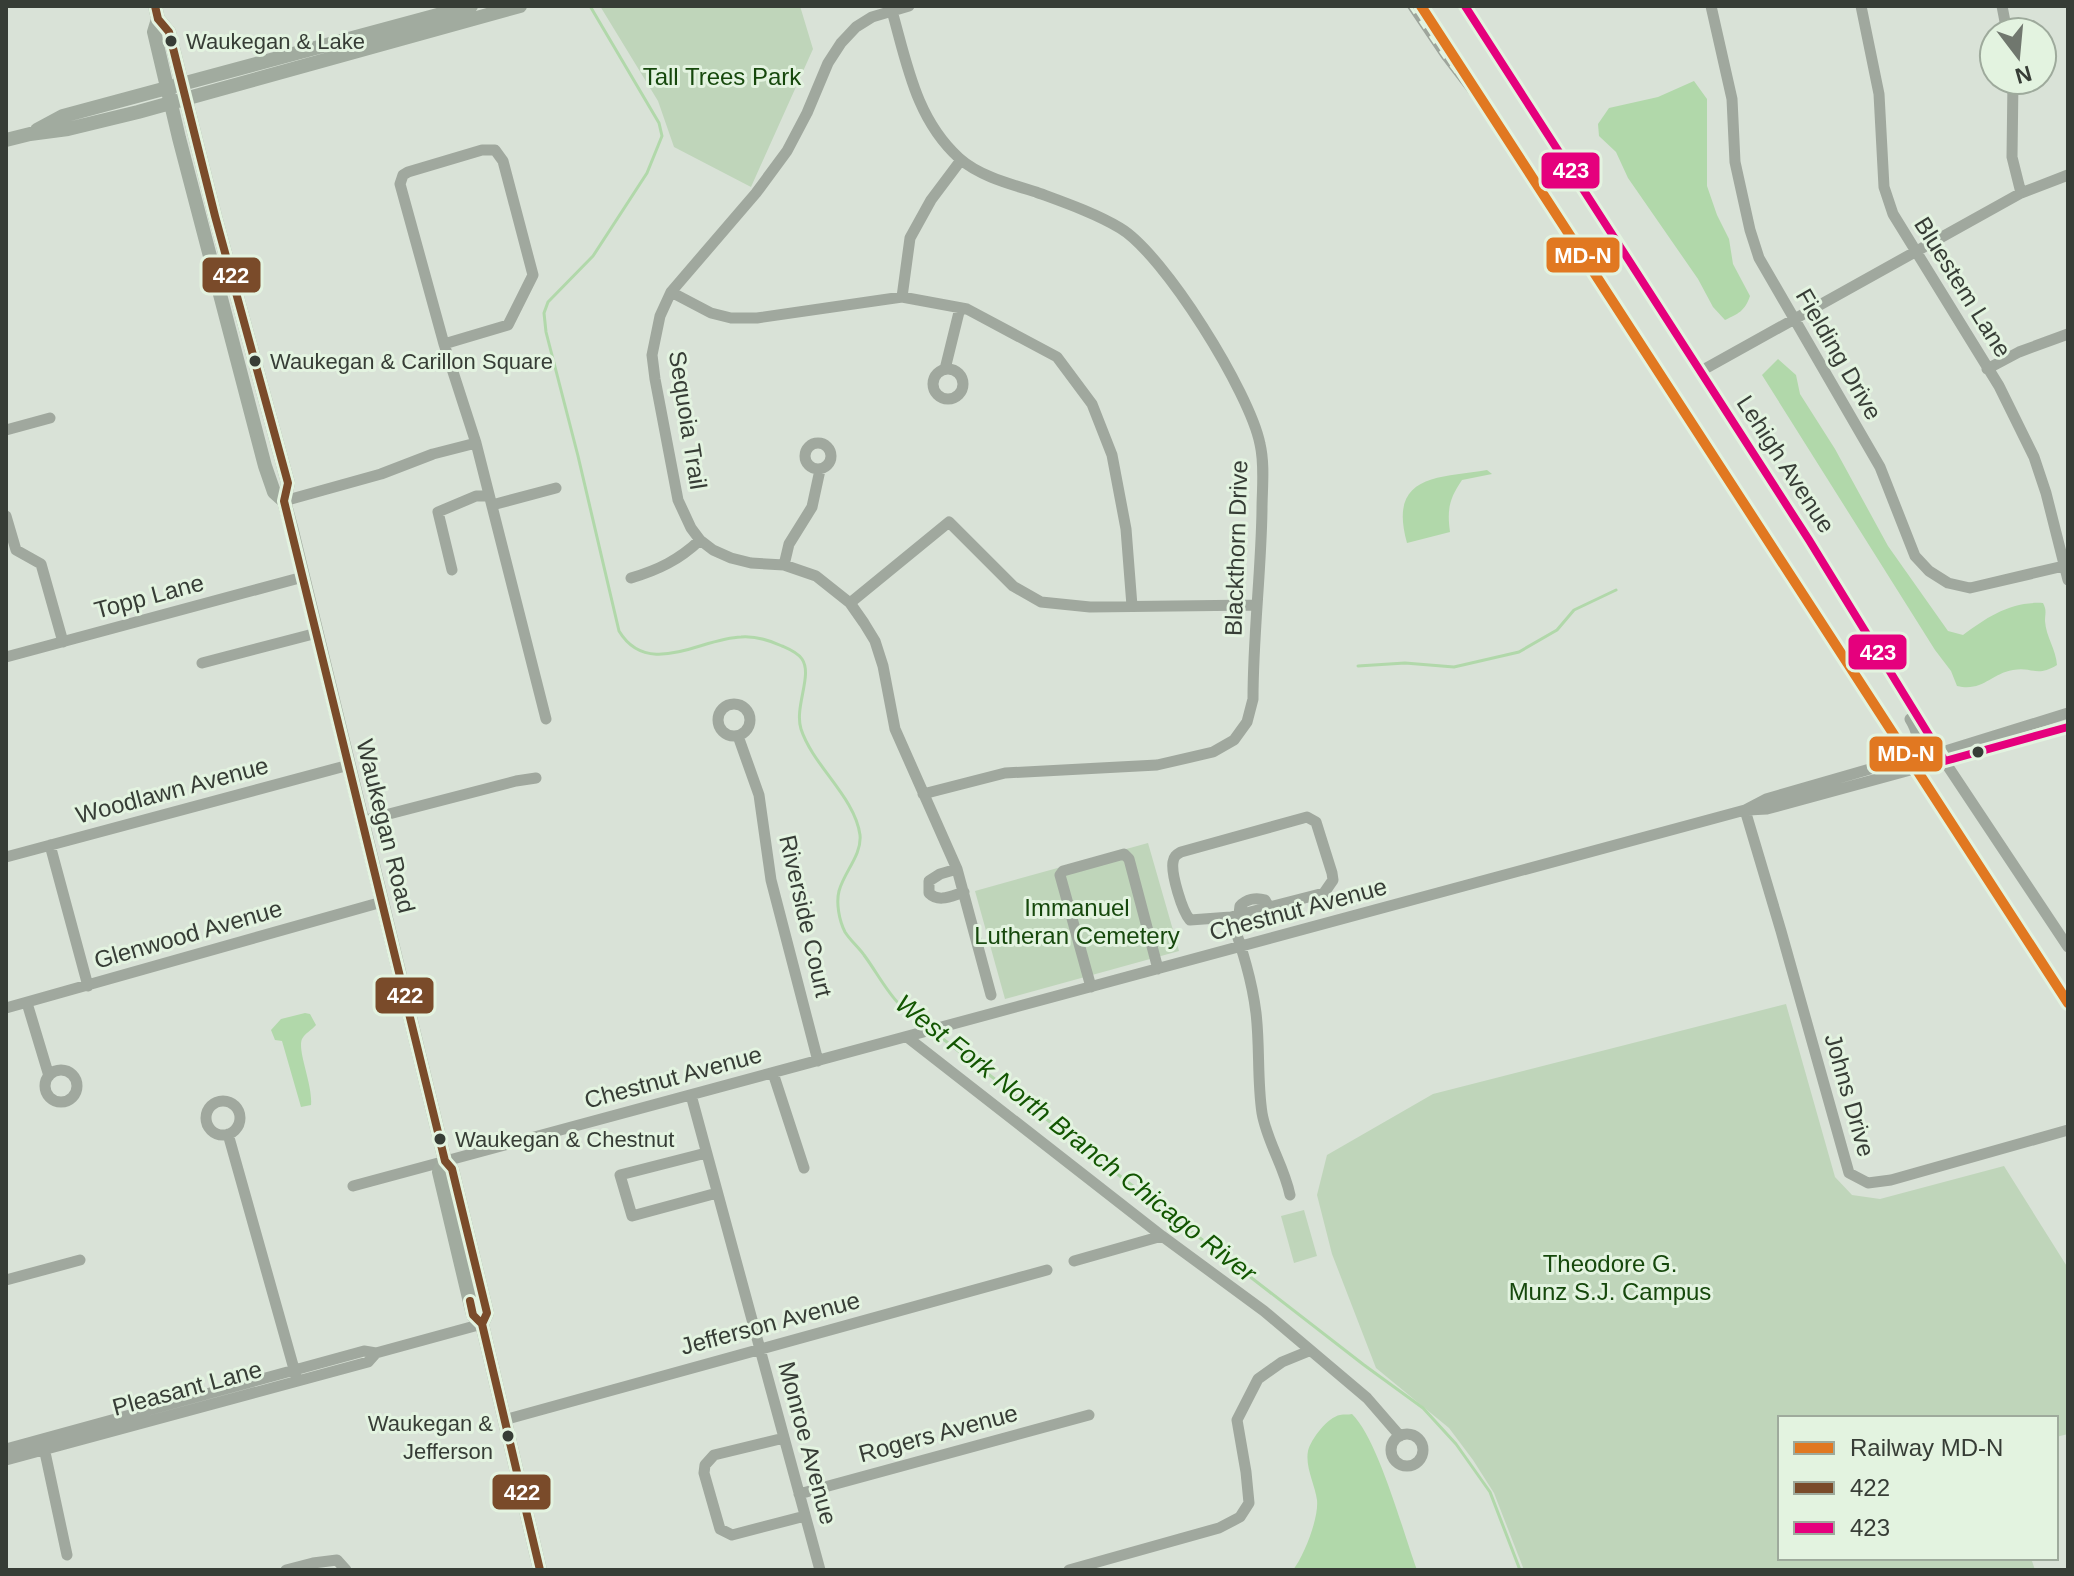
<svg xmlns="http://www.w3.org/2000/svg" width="2074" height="1576" viewBox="0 0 2074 1576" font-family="Arial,sans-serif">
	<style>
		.green { fill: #bfd5ba }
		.water { fill: #b1d8aa }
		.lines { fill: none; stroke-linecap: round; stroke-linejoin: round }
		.stream { stroke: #b1d8aa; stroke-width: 3 }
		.minor { stroke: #a0a89e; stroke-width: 11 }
		.major { stroke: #a1ab9f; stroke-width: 14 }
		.rail-casing { stroke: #9ea59c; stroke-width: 6 }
		.rail { stroke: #e3f3e0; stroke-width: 3; stroke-dasharray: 9; stroke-linecap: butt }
		.bus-1-casing { stroke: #e3f3e0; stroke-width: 14 }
		.bus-2-casing { stroke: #e3f3e0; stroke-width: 14 }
		.bus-1 { stroke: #7a4b2a; stroke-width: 8 }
		.bus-2 { stroke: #e5007d; stroke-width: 8 }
		.rail-1-casing { stroke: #e3f3e0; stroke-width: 16 }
		.rail-1 { stroke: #e17821; stroke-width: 10 }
		.bus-dot { fill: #373d36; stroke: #e3f3e0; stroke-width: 3 }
		.labels { text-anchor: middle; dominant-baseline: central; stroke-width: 6; stroke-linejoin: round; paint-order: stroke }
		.bus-label { font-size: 22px; fill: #373d36; stroke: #e3f3e0; text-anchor: start }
		.park-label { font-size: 24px; fill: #16480c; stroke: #e3f3e0 }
		.street-label { font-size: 24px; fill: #373d36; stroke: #e3f3e0 }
		.water-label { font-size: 26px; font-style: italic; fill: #125601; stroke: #e3f3e0 }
		.line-badge { stroke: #e3f3e0; stroke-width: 3 }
		.badge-label { font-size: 22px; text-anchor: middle; font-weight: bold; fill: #fff }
	</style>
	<rect width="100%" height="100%" fill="#d9e2d7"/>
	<path class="green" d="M600 6H800L813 49 751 187 674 147 658 101Z
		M1148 843 1179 951 1005 999 975 891Z
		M1786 1004 1835 1177 1852 1195 1880 1199 2004 1166 2068 1268V1434L2056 1437V1418H1780V1558H2031L2035 1570H1524L1494 1493 1473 1460 1449 1428 1376 1368 1332 1254 1317 1195 1327 1155 1433 1094Z
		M1304 1210 1317 1256 1294 1263 1281 1216Z"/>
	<path class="water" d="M1694 81 1707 99V186L1717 215 1729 239 1733 264 1750 296C1745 311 1738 314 1725 320L1713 307 1698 279 1628 178 1616 152 1599 136 1598 124 1609 108 1658 97Z
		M1778 359 1796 375 1800 394 1835 449 1888 546 1948 631 1963 635C1987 617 2011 601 2043 603 2047 611 2045 613 2045 621 2046 637 2056 649 2057 665 2036 678 2032 666 2013 670 1990 674 1983 692 1957 686L1951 671 1935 650 1762 375Z
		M1487 470 1492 474 1462 480C1449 499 1447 510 1450 532L1407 543C1388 475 1436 478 1487 470Z
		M305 1013 310 1014 316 1025C312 1030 305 1033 302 1039 297 1051 313 1085 311 1105L301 1107 282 1041 275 1040 271 1030 281 1019Z
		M1352 1414C1378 1439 1403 1532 1417 1570H1293C1304 1556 1319 1518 1317 1500 1315 1485 1305 1467 1308 1451 1311 1439 1328 1417 1340 1415 1344 1414 1348 1415 1352 1414Z"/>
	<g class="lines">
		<path class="stream" d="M590 6 659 123 662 136 647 173 593 256 548 302 544 313 546 332 578 456 619 631C648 679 701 638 741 637 754 636 769 640 782 646 789 649 797 652 802 659 813 675 794 707 801 729 813 766 855 797 860 835 862 855 844 872 839 891 836 903 839 920 845 932 850 940 859 948 864 955 876 971 886 991 900 1005 908 1013 919 1020 928 1028
			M1358 666 1405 663 1454 667 1519 652 1557 630 1574 610 1616 590
			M934 1032 1364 1365 1423 1408 1456 1444 1490 1492 1520 1570"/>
		<path class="minor" d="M909 6 872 17 856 27 841 43 828 63 807 113 787 151 756 193 671 292 660 316 652 355 655 379 678 500 691 528 700 540 713 550 731 558 751 563 784 565 816 576 850 603 864 623 875 641 883 666 895 729 957 869 991 995
			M1465 6 1809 540 1939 753 2068 947
			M1711 6 1732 99 1735 162 1750 230 1759 258 1880 467 1915 556 1929 571 1948 583 1970 588 2068 565
			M1861 6 1879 94 1884 187 1893 214 1999 386 2034 457 2046 493 2068 580
			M2002 6 2007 32
			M892 11C907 64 916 119 959 158 979 176 1010 184 1036 192 1063 202 1095 213 1120 228 1164 254 1250 393 1260 444 1265 465 1262 489 1262 510 1261 573 1253 636 1253 699L1247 722 1234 740 1213 752 1157 765 1005 773 923 794
			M2013 80 2012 157 2021 193
			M671 292 711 313 731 318H757L902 297 967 309 1057 357 1092 404 1112 455 1126 529 1132 606
			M902 297 910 238 931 200 961 160
			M444 344 508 325 533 275 503 161 495 150H482L408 172 403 175 400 184 444 344 476 443 546 719
			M945 369 960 308
			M1987 369 2019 352 2068 334
			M933 384a15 15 0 1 1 30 0a15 15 0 1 1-30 0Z
			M1701 371 2021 193 2068 175
			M6 430 50 418
			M805 456a13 13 0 1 1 26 0a13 13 0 1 1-26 0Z
			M284 501 381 474 433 454 476 443
			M492 505 556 488
			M6 516 16 550 41 564 63 642
			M784 565 789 544 812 507 820 470
			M452 570 438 512 476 496H489
			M631 578C658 570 679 560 700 540
			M850 603 949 522 1013 586 1041 602 1090 607 1257 605
			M6 657 303 577
			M202 663 317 633
			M718 720a16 16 0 1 1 32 0a16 16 0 1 1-32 0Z
			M1910 719C1918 732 1919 741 1915 756
			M738 736 759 795 771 880 818 1061
			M1745 810 1781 931 1849 1173 1868 1183 1891 1180 2068 1130
			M1748 810 1767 809 2068 727
			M362 821 516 781 536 778
			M50 845 88 986
			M6 857 349 765
			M957 869 940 874 929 881V893C939 903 951 896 964 892
			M1239 914 1240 906C1246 899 1256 897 1265 900L1269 907
			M1231 917 1190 920C1182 911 1171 874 1173 862 1174 856 1176 855 1181 852L1307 817 1316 822 1332 873 1333 880 1324 893 1231 917C1242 949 1252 980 1256 1013 1260 1046 1257 1080 1262 1113 1267 1142 1284 1166 1290 1195
			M1091 987 1060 875 1063 871 1124 854 1129 859 1158 969
			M27 1003 49 1076
			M6 1008 382 902
			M907 1037 1162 1236 1264 1311 1367 1398 1400 1436
			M45 1086a16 16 0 1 1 32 0a16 16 0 1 1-32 0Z
			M773 1073 804 1168
			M691 1095 820 1570
			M206 1118a17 17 0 1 1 34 0a17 17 0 1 1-34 0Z
			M228 1134 296 1376
			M706 1153 620 1175 632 1216 717 1193
			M353 1186 1745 810 1766 799 1915 756 1939 753 2068 713
			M1074 1261 1162 1236
			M6 1280 80 1260
			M504 1420 1047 1270
			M1391 1450a16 16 0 1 1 32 0a16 16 0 1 1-32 0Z
			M784 1438 714 1455 705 1465 704 1473 720 1529 732 1535 805 1516
			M43 1443 67 1555
			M6 1449 364 1351 376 1353 482 1324
			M6 1460 368 1362 376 1353
			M799 1494 1089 1415
			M286 1570 313 1563
			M311 1570 313 1563 337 1560 346 1570
			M1069 1570 1219 1528 1240 1517 1249 1503 1246 1472 1237 1420 1258 1379 1282 1362 1309 1351"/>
		<path class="major" d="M155 6 158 19 169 32 215 216 288 483 284 501 291 527 445 1161 452 1169 487 1313 482 1324
			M158 19 154 32 179 138 265 466 274 492 284 501
			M37 130 63 116 471 6
			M6 140 30 134 68 129 138 112 520 6
			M445 1161 439 1172 473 1315 482 1324 540 1570"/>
		<defs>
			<path id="rail" d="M1410 6 1445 58 1508 140"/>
		</defs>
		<use href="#rail" class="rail-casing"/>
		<use href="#rail" class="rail"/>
		<defs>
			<path id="bus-1" d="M155 6 158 19 169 32 215 216 288 483 284 501 445 1161 452 1169 487 1313 482 1324
				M470 1301 473 1315 482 1324 540 1570"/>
			<path id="bus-2" d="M1465 6 1809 540 1945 761 2068 727"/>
		</defs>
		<use href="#bus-1" class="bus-1-casing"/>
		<use href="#bus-2" class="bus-2-casing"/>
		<use href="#bus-1" class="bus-1"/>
		<use href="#bus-2" class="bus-2"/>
		<defs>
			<path id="rail-1" d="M1421 6 2068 1003"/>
		</defs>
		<use href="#rail-1" class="rail-1-casing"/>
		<use href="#rail-1" class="rail-1"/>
	</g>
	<g class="bus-dot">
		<circle cx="171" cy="41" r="7"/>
		<circle cx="255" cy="361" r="7"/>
		<circle cx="1978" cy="752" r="7"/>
		<circle cx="440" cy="1139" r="7"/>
		<circle cx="508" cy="1436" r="7"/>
	</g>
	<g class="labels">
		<g class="bus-label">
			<text x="186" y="41">Waukegan &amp; Lake</text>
			<text x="270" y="361">Waukegan &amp; Carillon Square</text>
			<text x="455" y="1139">Waukegan &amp; Chestnut</text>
			<text x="493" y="1423" text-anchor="end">Waukegan &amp;<tspan x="493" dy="28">Jefferson</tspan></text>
		</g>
		<g class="park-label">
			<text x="722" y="76">Tall Trees Park</text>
			<text x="1077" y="907">Immanuel<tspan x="1077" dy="28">Lutheran Cemetery</tspan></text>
			<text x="1610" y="1263">Theodore G.<tspan x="1610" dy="28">Munz S.J. Campus</tspan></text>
		</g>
		<g class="street-label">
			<text transform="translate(1963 287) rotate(58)">Bluestem Lane</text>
			<text transform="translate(1839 354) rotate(60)">Fielding Drive</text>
			<text transform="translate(688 420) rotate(81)">Sequoia Trail</text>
			<text transform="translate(1786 464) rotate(57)">Lehigh Avenue</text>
			<text transform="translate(1236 548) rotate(-88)">Blackthorn Drive</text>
			<text transform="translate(149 596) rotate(-15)">Topp Lane</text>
			<text transform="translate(172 790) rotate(-15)">Woodlawn Avenue</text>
			<text transform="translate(386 826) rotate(76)">Waukegan Road</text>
			<text transform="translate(1298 909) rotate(-15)">Chestnut Avenue</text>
			<text transform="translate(806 916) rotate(77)">Riverside Court</text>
			<text transform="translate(188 934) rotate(-16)">Glenwood Avenue</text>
			<text transform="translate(673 1077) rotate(-15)">Chestnut Avenue</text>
			<text transform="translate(1850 1095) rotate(74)">Johns Drive</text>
			<text transform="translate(770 1323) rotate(-15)">Jefferson Avenue</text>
			<text transform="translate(187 1388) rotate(-15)">Pleasant Lane</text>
			<text transform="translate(938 1433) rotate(-15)">Rogers Avenue</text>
			<text transform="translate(808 1443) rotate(75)">Monroe Avenue</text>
		</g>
		<g class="water-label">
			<text transform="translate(1076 1138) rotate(38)">West Fork North Branch Chicago River</text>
		</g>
	</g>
	<g class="line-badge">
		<rect x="1540" y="151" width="61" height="39" rx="8" fill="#e5007d"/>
		<rect x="1545" y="236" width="76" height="38" rx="8" fill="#e17821"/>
		<rect x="201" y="256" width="61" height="38" rx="8" fill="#7a4b2a"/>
		<rect x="1847" y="633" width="61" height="38" rx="8" fill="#e5007d"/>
		<rect x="1868" y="735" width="76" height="38" rx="8" fill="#e17821"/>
		<rect x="374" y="976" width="61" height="39" rx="8" fill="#7a4b2a"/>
		<rect x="491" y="1473" width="61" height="38" rx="8" fill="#7a4b2a"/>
	</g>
	<g class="badge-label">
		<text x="1571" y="178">423</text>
		<text x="1583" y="263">MD-N</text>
		<text x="231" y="283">422</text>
		<text x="1878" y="660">423</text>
		<text x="1906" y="761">MD-N</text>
		<text x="405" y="1003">422</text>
		<text x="522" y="1500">422</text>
	</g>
	<rect width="2074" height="1576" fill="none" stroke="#373d36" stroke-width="16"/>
	<rect x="1778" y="1416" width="280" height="144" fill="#e3f3e0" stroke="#9eaa9c" stroke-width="2"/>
	<rect x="1794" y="1442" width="40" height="12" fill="#e17821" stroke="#9eaa9c" stroke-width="2"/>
	<text x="1850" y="1456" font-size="24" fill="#373d36">Railway MD-N</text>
	<rect x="1794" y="1482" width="40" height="12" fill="#7a4b2a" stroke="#9eaa9c" stroke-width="2"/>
	<text x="1850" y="1496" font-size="24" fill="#373d36">422</text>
	<rect x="1794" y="1522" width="40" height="12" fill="#e5007d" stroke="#9eaa9c" stroke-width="2"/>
	<text x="1850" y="1536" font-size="24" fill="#373d36">423</text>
	<g transform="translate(2018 56) rotate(164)"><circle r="38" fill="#e3f3e0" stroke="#9eaa9c" stroke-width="2"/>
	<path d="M0-6L14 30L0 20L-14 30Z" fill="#70776e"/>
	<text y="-12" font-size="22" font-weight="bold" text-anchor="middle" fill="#373d36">N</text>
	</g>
</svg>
